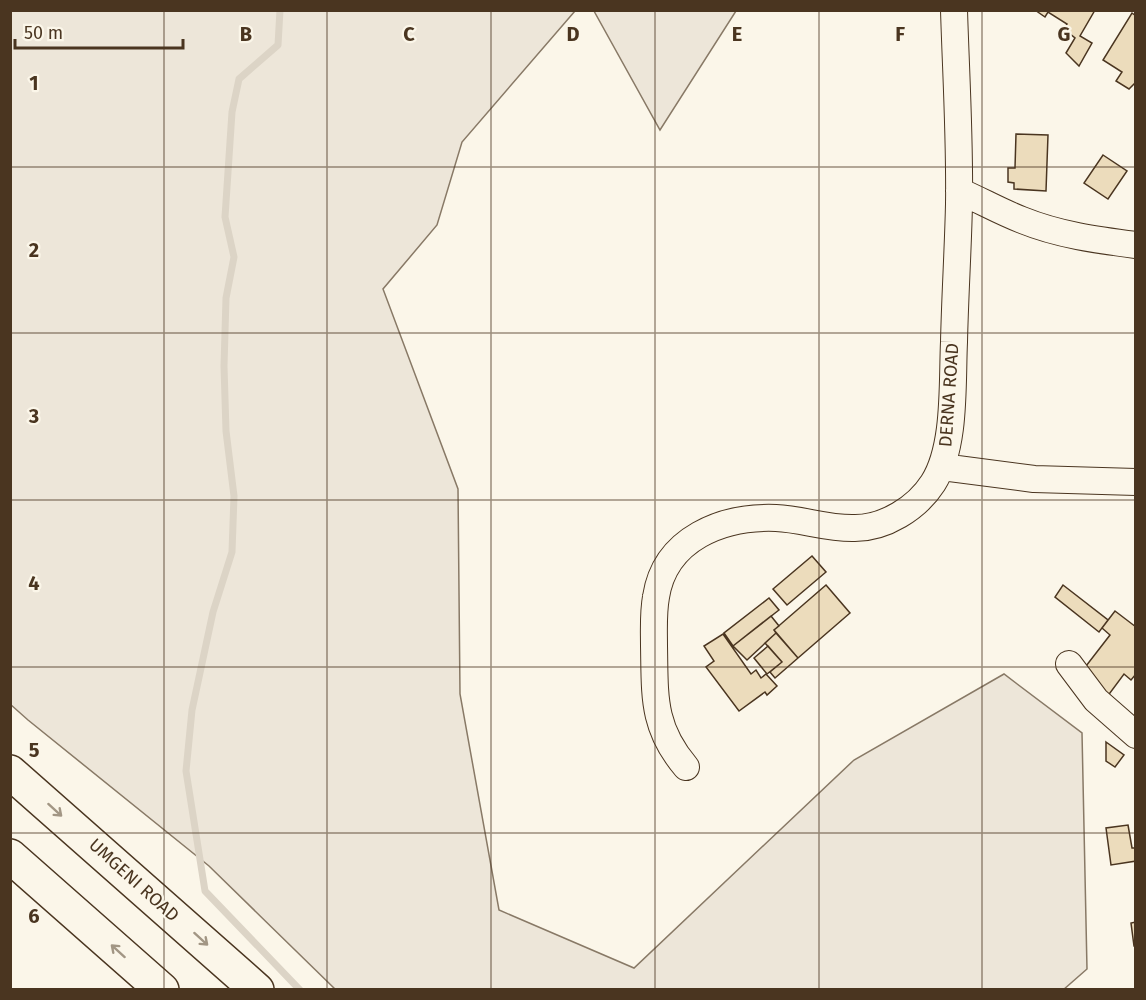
<svg xmlns="http://www.w3.org/2000/svg" width="1146" height="1000" viewBox="0 0 1146 1000" font-family="'Fira Sans',sans-serif">
	<style>
		.green { fill: #ede6d9; stroke: #887966; stroke-width: 1.5 }
		.lines { fill: none; stroke-linecap: round; stroke-linejoin: round }
		.stream { stroke: #dcd4c6; stroke-width: 7 }
		.building { fill: #ecdcbc; stroke: #4a3520; stroke-width: 1.5 }
		.minor-casing { stroke: #4a3520; stroke-width: 28 }
		.highway-casing { stroke: #4a3520; stroke-width: 36 }
		.minor { stroke: #fbf6e9; stroke-width: 26 }
		.highway { stroke: #fbf6e9; stroke-width: 33 }
		.oneway { stroke: #a29684 }
		.grid { fill: none; stroke: #4a3520; stroke-width: 1.5; stroke-opacity: 0.55 }
		.labels { text-anchor: middle; dominant-baseline: central; stroke-width: 4.5; stroke-linejoin: round; paint-order: stroke }
		.street-label { font-size: 18px; fill: #4a3520; stroke: #fbf6e9 }
		.grid-label { font-size: 20px; text-anchor: middle; font-weight: bold; fill: #4a3520; stroke: #fbf6e9; stroke-width: 4.5; stroke-linejoin: round; paint-order: stroke }
	</style>
	<rect width="100%" height="100%" fill="#fbf6e9"/>
	<path class="green" d="M10 11H575L462 142 437 225 383 289 458 489 460 694 499 910 634 968 854 760 1004 674 1082 733 1087 969 1063 990 335 989 209 866 28 720 10 704Z
		M594 11H736L660 130Z"/>
	<g class="lines">
		<path class="stream" d="M280 10 278 45 239 79 232 112 225 217 234 257 226 298 224 366 226 431 234 496 232 552 213 612 192 710 186 771 205 891 300 990"/>
	</g>
	<path class="building" d="M1035 10H1095L1080 36 1092 43 1079 66 1066 53 1075 38 1064 29 1067 24 1048 12 1045 17Z
		M1132 13 1136 16V82L1129 89 1116 81 1122 72 1103 60Z
		M1016 134 1048 135 1046 191 1014 189V183L1008 182V168H1015Z
		M1103 155 1127 171 1108 199 1084 183Z
		M812 556 826 572 787 605 773 589Z
		M826 585 850 613 798 658 774 630Z
		M1063 585 1108 620 1099 632 1055 597Z
		M769 598 779 610 733 646 724 633Z
		M1115 611 1136 627V674L1131 680 1124 674 1107 697 1079 675 1110 635 1102 628Z
		M771 616 779 626 774 630 776 633 747 660 733 646Z
		M776 633 798 658 775 678 770 672 782 662 765 643Z
		M723 634 751 674 756 670 761 678 766 674 777 686 767 695 765 692 739 711 706 667 714 661 704 646Z
		M768 646 782 662 767 674 754 658Z
		M1106 742 1124 755 1115 767 1106 761Z
		M1128 825 1132 848H1136V861L1111 865 1106 828Z
		M1136 922V946H1134L1131 923Z"/>
	<g class="lines">
		<defs>
			<path id="minor" d="M959 191C980 200 1001 212 1022 220 1059 235 1097 240 1136 245
				M942 467 1034 479 1136 482
				M1069 664 1096 700 1136 735
				M686 767C652 727 655 696 654 646 654 630 653 613 656 597 665 538 723 516 776 518 802 519 828 529 855 528 885 528 917 508 933 483 956 447 952 384 954 342 955 296 958 250 959 204 960 139 956 75 954 10"/>
			<path id="highway" d="M10 772 257 990
				M10 856 162 990"/>
		</defs>
		<use href="#minor" class="minor-casing"/>
		<use href="#highway" class="highway-casing"/>
		<use href="#minor" class="minor"/>
		<use href="#highway" class="highway"/>
	</g>
	<defs><path id="oneway-shaft" d="M-6 0H5M1.5-3L5.5 0L1.5 3" fill="none" stroke-width="1.6" stroke-linecap="round" stroke-linejoin="round" transform="scale(1.5)"/></defs>
	<g class="oneway">
		<use href="#oneway-shaft" transform="translate(55 810) rotate(42)"/>
		<use href="#oneway-shaft" transform="translate(201 939) rotate(42)"/>
		<use href="#oneway-shaft" transform="translate(118 951) rotate(-138)"/>
	</g>
	<path class="grid" d="M164 10V990M327 10V990M491 10V990M655 10V990M819 10V990M982 10V990M10 167H1136M10 333H1136M10 500H1136M10 667H1136M10 833H1136"/>
	<g class="labels">
		<g class="street-label">
			<text transform="translate(949 395) rotate(-86)">DERNA ROAD</text>
			<text transform="translate(134 880) rotate(42)">UMGENI ROAD</text>
		</g>
	</g>
	<g class="grid-label">
		<text x="246" y="41">B</text>
		<text x="409" y="41">C</text>
		<text x="573" y="41">D</text>
		<text x="737" y="41">E</text>
		<text x="900" y="41">F</text>
		<text x="1064" y="41">G</text>
		<text x="34" y="90">1</text>
		<text x="34" y="257">2</text>
		<text x="34" y="423">3</text>
		<text x="34" y="590">4</text>
		<text x="34" y="757">5</text>
		<text x="34" y="923">6</text>
	</g>
	<rect width="1146" height="1000" fill="none" stroke="#4a3520" stroke-width="24"/>
	<path d="M15 39v9h168v-9" fill="none" stroke="#4a3520" stroke-width="3"/>
	<text x="24" y="39" font-size="18" fill="#4a3520" stroke="#fbf6e9" stroke-width="4.5" paint-order="stroke">50 m</text>
</svg>
